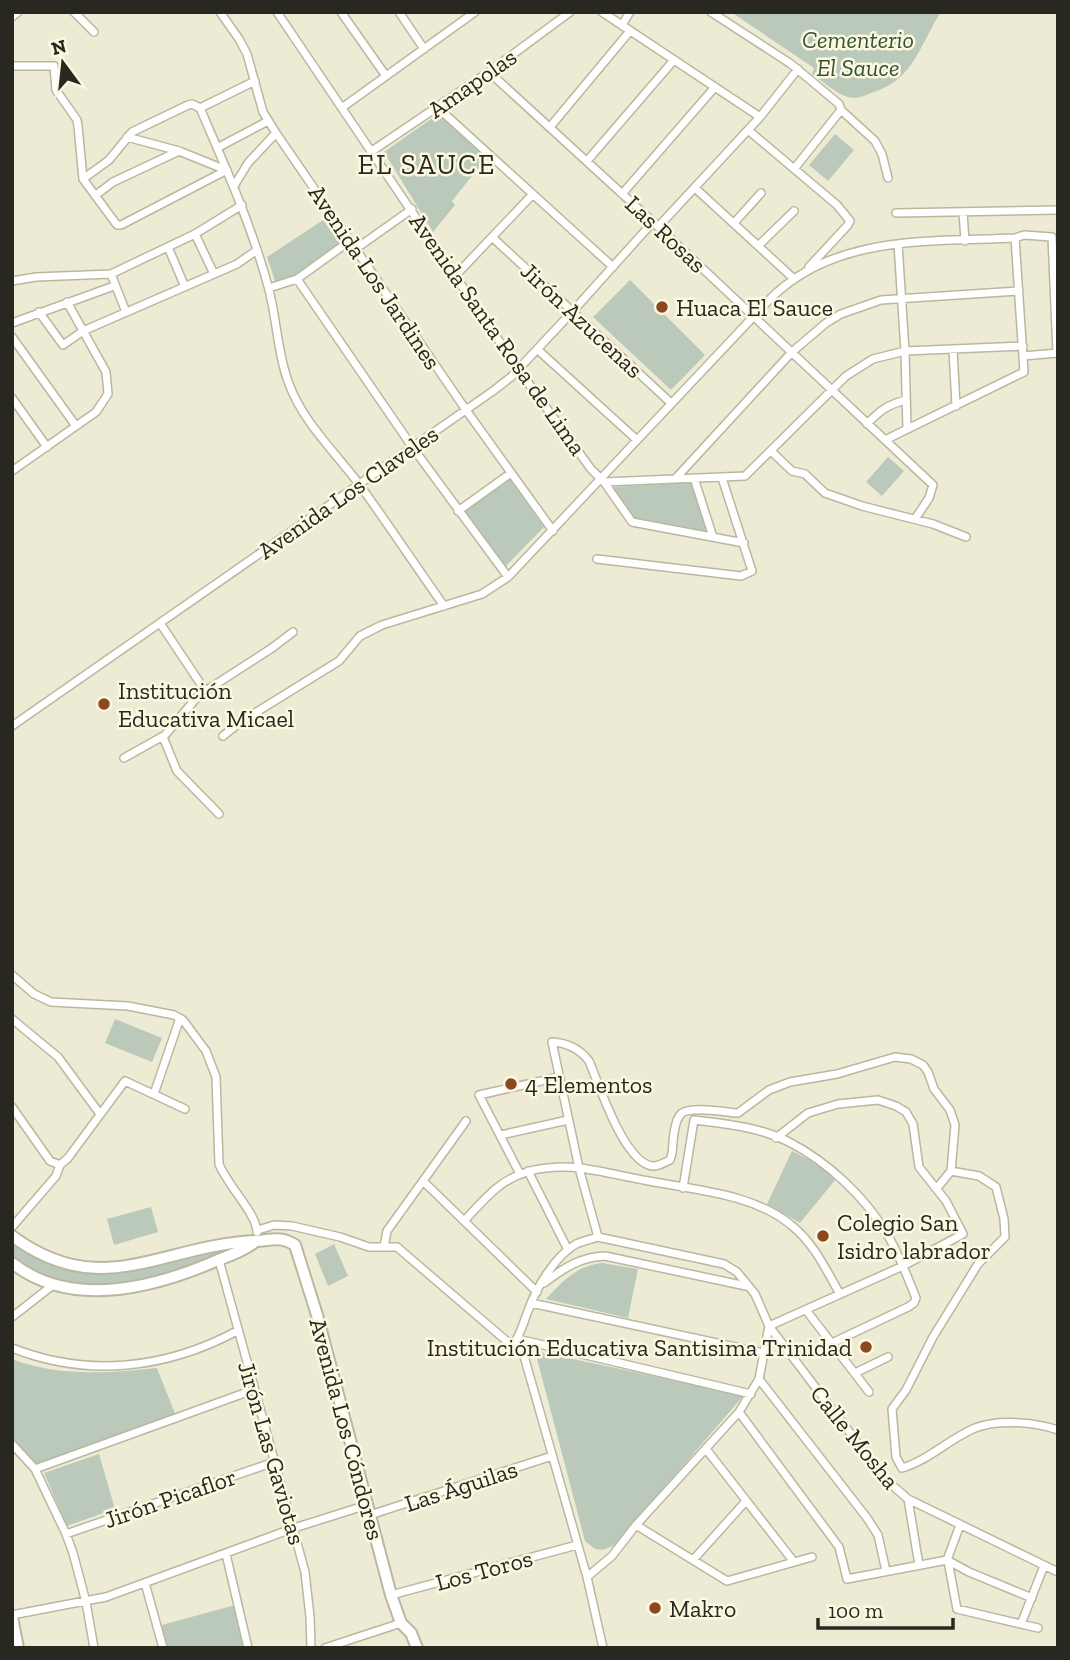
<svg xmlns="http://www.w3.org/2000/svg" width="1070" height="1660" viewBox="0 0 1070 1660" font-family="'Zilla Slab',serif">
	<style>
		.green { fill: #bac9b9 }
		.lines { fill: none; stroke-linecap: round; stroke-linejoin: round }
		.street-casing { stroke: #bab7a1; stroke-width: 10 }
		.secondary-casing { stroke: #bab7a1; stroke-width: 14 }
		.street { stroke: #fff; stroke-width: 7 }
		.secondary { stroke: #fff; stroke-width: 10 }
		.poi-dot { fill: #8d481f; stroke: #fcf8e2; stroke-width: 2.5 }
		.labels { text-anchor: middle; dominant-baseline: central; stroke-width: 5; stroke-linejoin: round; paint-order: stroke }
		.park-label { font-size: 24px; font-style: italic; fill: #325531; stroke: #fcf8e2 }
		.street-label { font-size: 24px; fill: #292820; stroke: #fcf8e2 }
		.poi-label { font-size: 24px; fill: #292820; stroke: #fcf8e2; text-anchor: start }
		.quarter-label { font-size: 28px; letter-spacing: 2px; fill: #292820; stroke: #fcf8e2 }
	</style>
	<rect width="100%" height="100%" fill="#eeebd5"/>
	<path class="green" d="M731 12H941C920 44 914 79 874 92 864 95 859 100 848 97 836 94 823 81 812 74L814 68Z
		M441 112 488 156 452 201 455 205 433 232 384 152Z
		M835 134 854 150 828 181 809 165Z
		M326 218 343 243 295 277 276 284 267 257Z
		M630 280 705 355 671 390 593 317Z
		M888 457 904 471 882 496 866 482Z
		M510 479 544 527 503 569 463 512Z
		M694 482 709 534 634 520 612 489 613 487Z
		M115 1019 162 1038 152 1062 105 1043Z
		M792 1151 817 1164 836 1179 800 1223 767 1204Z
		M151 1207 158 1232 114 1245 107 1219Z
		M12 1241 47 1264 72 1270 100 1273 151 1267 207 1249 244 1245 155 1280 100 1287 53 1281 12 1258Z
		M334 1244 348 1276 328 1286 315 1254Z
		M602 1263 638 1269 628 1318 546 1299C563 1281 576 1266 602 1263Z
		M535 1351 744 1395 615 1545 603 1550 595 1549 585 1541Z
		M12 1359C57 1377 110 1373 157 1368L176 1416 38 1466 12 1437Z
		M99 1454 115 1509 67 1526 44 1473Z
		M235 1605 244 1648H167L162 1625Z"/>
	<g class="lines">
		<defs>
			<path id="street" d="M74 12 94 32
				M220 12 239 39 247 54 263 112 276 133 466 410 553 531
				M277 12 518 369 591 469 604 482 745 476 846 376 873 359 905 351 1023 346
				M341 12 386 76
				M399 12 424 49
				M602 12 760 117
				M711 12 791 64 839 104 841 110 794 169
				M12 17 18 12
				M622 25 630 12
				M12 66H54L56 90 77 120 78 126 83 179 117 225H121L227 170
				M489 72 653 222 933 485 929 498 915 519
				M343 107 475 12
				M437 107 613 267
				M200 108 255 81
				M841 110 875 141 882 154 888 178
				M550 127 630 31
				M748 130 837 205 850 221 848 225 809 267
				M127 137 179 151 226 170
				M217 148 268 121
				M372 151 489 72 570 12
				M587 161 674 60
				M83 179 109 160 132 132 188 105 192 104 200 108C225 166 251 224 268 286 277 318 277 353 289 384 303 422 335 452 359 484 388 524 415 565 444 606
				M234 186 248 163 276 133
				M695 188 793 278
				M622 194 715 87
				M96 195 113 182 179 151
				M963 212 965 241
				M896 213 1058 210
				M734 223 761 193
				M658 227 760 117 798 69
				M195 234 214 274
				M492 237 671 403
				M898 244 905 351 907 428
				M758 246 794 211
				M168 247 185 287
				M357 248 412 209
				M111 274 126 312
				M456 275 533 194
				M297 279 413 448 508 577
				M12 281 36 277 111 274 195 234 242 205
				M269 288 297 279 351 240
				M39 312 63 345 83 331 237 264 257 250
				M12 323 114 286
				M12 337 76 426
				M537 349 637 440
				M953 350 956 406
				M1023 356 1058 353
				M12 398 47 447
				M867 424C879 411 889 404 906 400
				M885 440 1024 372 1015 238
				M771 451 792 471 805 474 825 493 862 506 933 524 966 537
				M12 471 96 412 108 394 106 372 67 302
				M676 478 792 352 826 323 841 314 881 300 1019 291
				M694 478 713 537
				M604 482 632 522 744 543
				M458 511 511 473
				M597 559 741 576 752 571 722 478
				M160 623 204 689 207 690 272 648 293 632
				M12 726 493 391 511 377 572 312 653 222
				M223 736 239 723 339 661 360 636 382 625 482 594 508 577 771 298C836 234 931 242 1015 238L1024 235 1052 237 1057 353
				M163 737 177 771 219 814
				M124 758 165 735 204 689
				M12 975 34 994 51 1002 128 1006 174 1015 183 1020 206 1051 216 1077 219 1164C227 1185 257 1214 257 1232
				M12 1019 58 1057 100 1114
				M154 1094 180 1018
				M12 1107 50 1161 60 1165
				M501 1135 568 1120
				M528 1171 568 1250
				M520 1174 479 1095 559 1077
				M423 1181 537 1292
				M683 1188 694 1120C726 1124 760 1127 789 1142 828 1162 865 1197 887 1234 899 1254 907 1276 916 1298L914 1303 908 1307 832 1343
				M937 1188 951 1171 979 1176 996 1187 1004 1219 1005 1237 978 1264 933 1337 906 1390 892 1409 896 1457 902 1468C929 1460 949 1439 975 1428 998 1419 1035 1422 1058 1430
				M465 1220C484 1200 499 1180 527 1172 542 1167 564 1166 580 1168 603 1171 626 1177 649 1181 695 1190 754 1194 791 1225 814 1243 826 1270 840 1294
				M12 1227 56 1176 60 1165 68 1158 125 1081 185 1109
				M258 1230 274 1225 292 1226 340 1237 369 1247H397L524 1356 587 1577 603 1648
				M598 1237 579 1168 552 1042C568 1043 580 1049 589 1061 599 1084 625 1166 654 1166 659 1166 665 1162 670 1160 674 1151 672 1143 674 1133 675 1126 677 1117 682 1113 692 1106 725 1112 738 1113L769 1090 790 1082 837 1074 895 1057 911 1059 923 1065 928 1072 934 1089 950 1110 955 1125 951 1171
				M384 1247 387 1231 466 1121
				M219 1260 305 1572 310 1617 311 1648
				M544 1283C564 1268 580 1257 605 1256L746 1286
				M531 1303 764 1353
				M806 1310 869 1392
				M12 1317 53 1285
				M769 1326 903 1266 963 1234 946 1201 919 1167 913 1124 906 1112 896 1106 878 1100 838 1104 808 1113 776 1138
				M769 1326 885 1479 908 1499 1058 1572
				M518 1339 751 1394
				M512 1346C521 1335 523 1323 528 1311 536 1288 555 1256 576 1244 583 1241 591 1239 598 1237L724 1264 737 1272 755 1294 769 1326 759 1379 739 1412 636 1525 612 1556 587 1577
				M12 1348C88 1378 166 1369 237 1331
				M855 1373 888 1357
				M759 1379 867 1518 878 1535 886 1571
				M739 1412 839 1547 847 1579 947 1560
				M12 1444 35 1469 66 1534 73 1553 86 1602 94 1648
				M706 1449 794 1562
				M35 1469 253 1390
				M908 1499 919 1565
				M370 1515 552 1456
				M636 1525 727 1581 812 1557
				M66 1534 274 1462
				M226 1554 248 1648
				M693 1560 746 1501
				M947 1560 969 1572 1032 1598
				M947 1560 960 1525
				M948 1561 957 1609 1038 1628
				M145 1583 163 1648
				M391 1595 577 1545
				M12 1615 106 1597 294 1528 367 1505
				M1021 1624 1044 1566
				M325 1648 401 1623"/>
			<path id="secondary" d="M12 1236C101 1302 160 1246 254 1241 270 1241 280 1235 295 1245L317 1315 391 1595 401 1623 411 1633 417 1648
				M12 1263C72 1310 154 1288 218 1260 231 1255 245 1250 256 1241
				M12 1617 18 1648"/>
		</defs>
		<use href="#street" class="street-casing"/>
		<use href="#secondary" class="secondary-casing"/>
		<use href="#street" class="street"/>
		<use href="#secondary" class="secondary"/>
	</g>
	<g class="poi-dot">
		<circle cx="662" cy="307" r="7"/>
		<circle cx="104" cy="704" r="7"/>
		<circle cx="511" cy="1084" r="7"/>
		<circle cx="823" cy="1236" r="7"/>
		<circle cx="866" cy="1347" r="7"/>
		<circle cx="655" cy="1608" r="7"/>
	</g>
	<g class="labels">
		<g class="park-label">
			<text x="858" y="39">Cementerio<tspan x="858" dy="28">El Sauce</tspan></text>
		</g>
		<g class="street-label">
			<text transform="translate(472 83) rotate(-35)">Amapolas</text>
			<text transform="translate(666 234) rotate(43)">Las Rosas</text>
			<text transform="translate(375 277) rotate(56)">Avenida Los Jardines</text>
			<text transform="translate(582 320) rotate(43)">Jirón Azucenas</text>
			<text transform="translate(498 334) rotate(55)">Avenida Santa Rosa de Lima</text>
			<text transform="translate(348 492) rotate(-35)">Avenida Los Claveles</text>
			<text transform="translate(347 1429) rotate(75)">Avenida Los Cóndores</text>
			<text transform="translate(855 1437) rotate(51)">Calle Mosha</text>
			<text transform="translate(272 1453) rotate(74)">Jirón Las Gaviotas</text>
			<text transform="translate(461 1486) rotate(-18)">Las Águilas</text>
			<text transform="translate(170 1498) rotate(-19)">Jirón Picaflor</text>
			<text transform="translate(484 1570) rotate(-15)">Los Toros</text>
		</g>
		<g class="poi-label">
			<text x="676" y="307">Huaca El Sauce</text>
			<text x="118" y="690">Institución<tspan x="118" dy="28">Educativa Micael</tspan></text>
			<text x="525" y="1084">4 Elementos</text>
			<text x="837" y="1222">Colegio San<tspan x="837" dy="28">Isidro labrador</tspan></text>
			<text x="852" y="1347" text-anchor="end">Institución Educativa Santisima Trinidad</text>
			<text x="669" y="1608">Makro</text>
		</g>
		<g class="quarter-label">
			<text x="427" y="164">EL SAUCE</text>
		</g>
	</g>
	<rect width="1070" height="1660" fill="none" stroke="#292820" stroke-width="28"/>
	<g transform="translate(63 63) rotate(345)" stroke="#fcf8e2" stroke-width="5" paint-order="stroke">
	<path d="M0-5L12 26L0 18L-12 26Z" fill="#292820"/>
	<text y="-10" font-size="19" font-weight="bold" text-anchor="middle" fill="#292820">N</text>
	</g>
	<path d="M818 1618v10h135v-10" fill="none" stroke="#292820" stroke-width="3.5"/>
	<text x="828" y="1618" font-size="21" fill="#292820" stroke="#fcf8e2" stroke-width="5" paint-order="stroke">100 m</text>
</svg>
